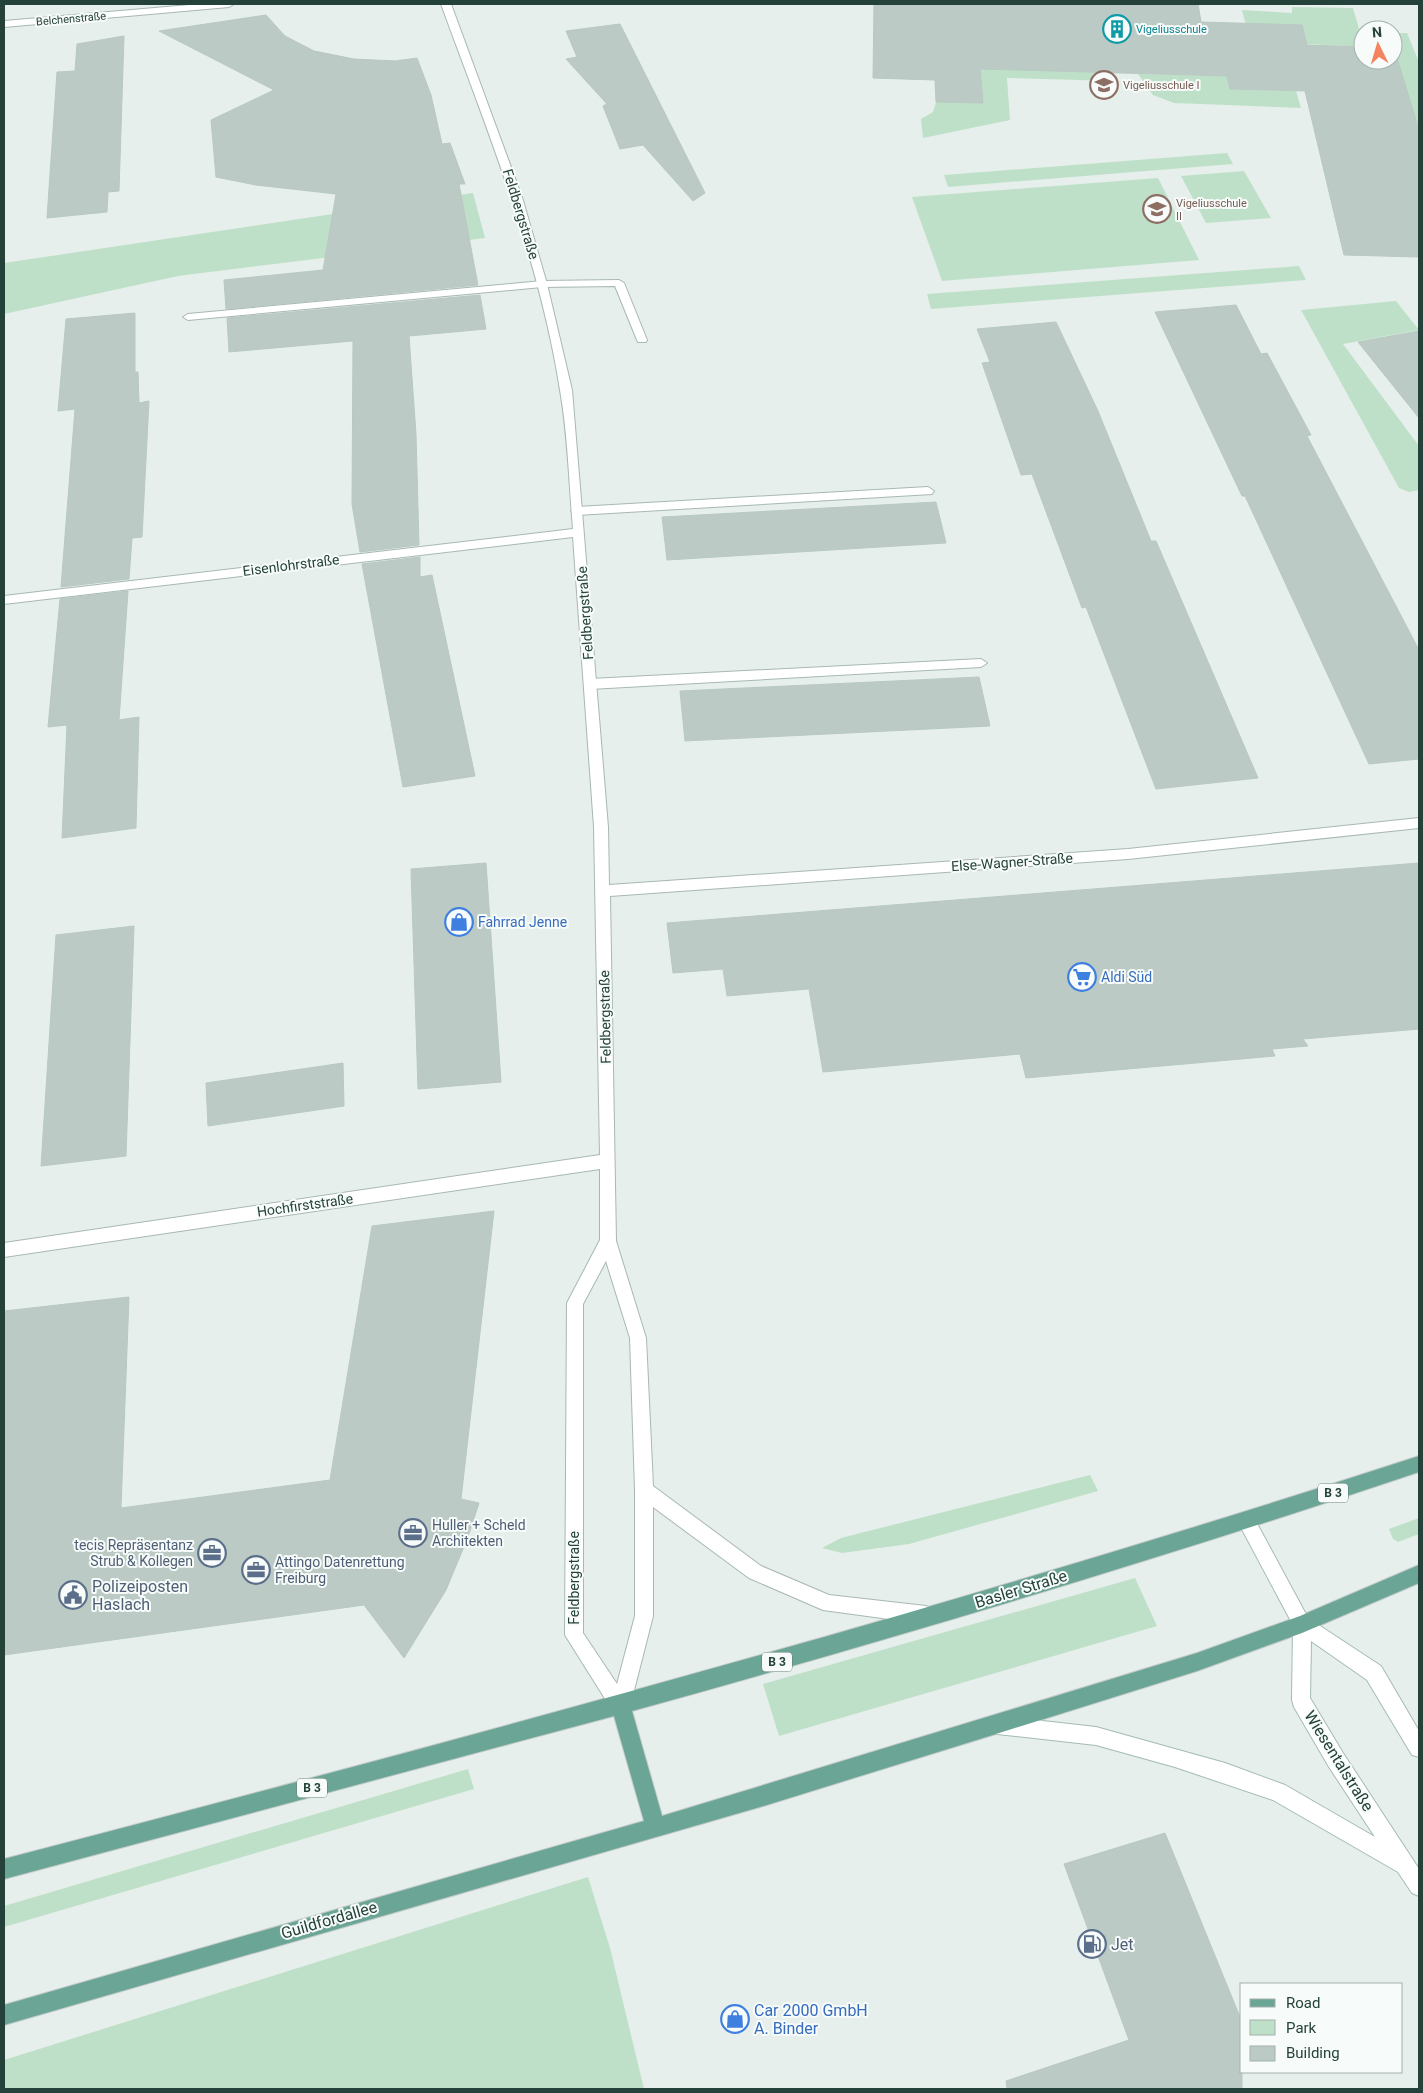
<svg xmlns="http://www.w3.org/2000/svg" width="1423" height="2093" viewBox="0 0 1423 2093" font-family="Roboto,sans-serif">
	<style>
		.green { fill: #bfe0c8 }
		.building { fill: #bbcac4; stroke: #b8c9c2 }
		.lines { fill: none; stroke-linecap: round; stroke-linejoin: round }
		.service-casing { stroke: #a8b8b2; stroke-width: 2 }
		.minor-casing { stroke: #a8b8b2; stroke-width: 2 }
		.secondary-casing { stroke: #a4bbb3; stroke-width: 2 }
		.primary-casing { stroke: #c2cac8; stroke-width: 2 }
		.service { fill: #fff; fill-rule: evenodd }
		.minor { fill: #fff; fill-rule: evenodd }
		.secondary { fill: #fff; fill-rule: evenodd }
		.primary { fill: #6aa596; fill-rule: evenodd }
		.labels { text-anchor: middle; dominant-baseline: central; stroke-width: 4; stroke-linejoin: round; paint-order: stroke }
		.far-street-label { font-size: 11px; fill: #24423a; stroke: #f7fbf9 }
		.far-culture-label { font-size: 11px; fill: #0d838f; stroke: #f7fbf9; text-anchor: start }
		.far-education-label { font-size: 11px; fill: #785e54; stroke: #f7fbf9; text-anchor: start }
		.shield { fill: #f7fbf9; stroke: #637a73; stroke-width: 1 }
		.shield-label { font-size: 12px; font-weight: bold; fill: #24423a }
		.street-label { font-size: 14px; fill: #24423a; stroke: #f7fbf9 }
		.shop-label { font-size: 14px; fill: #366cbe; stroke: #f7fbf9; text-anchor: start }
		.service-label { font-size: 14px; fill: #4e5e75; stroke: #f7fbf9; text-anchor: start }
		.near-service-label { font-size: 16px; fill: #4e5e75; stroke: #f7fbf9; text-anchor: start }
		.near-street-label { font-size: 16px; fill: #24423a; stroke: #f7fbf9 }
		.near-shop-label { font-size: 16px; fill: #366cbe; stroke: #f7fbf9; text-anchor: start }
	</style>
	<rect width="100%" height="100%" fill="#e6efeb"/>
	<path class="green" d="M1292 7 1353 8 1360 32 1363 33V47L1250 41 1242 10 1292 13Z
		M1393 33H1407L1419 62V123L1314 121 1400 70 1393 48Z
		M980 69 1114 73V81L1007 78 1010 120 923 138 921 119 933 112 936 102Z
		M1138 74 1227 76 1230 89 1296 91 1301 108 1174 103 1153 95Z
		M1227 153 1233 164 948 187 944 175Z
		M1244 171 1271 218 1206 223 1181 176Z
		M1158 178 1199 260 942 281 912 197Z
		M473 193 485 238 178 276 4 314V263Z
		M1299 266 1306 280 931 309 927 294Z
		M1396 301 1419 330 1343 344 1419 446V490L1409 492 1399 488 1301 310Z
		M1090 1475 1098 1491 909 1544 842 1553 822 1548 841 1538Z
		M1419 1518V1534L1398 1542 1393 1539 1389 1529Z
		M1135 1578 1157 1626 779 1736 763 1684Z
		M468 1769 474 1789 4 1927V1906Z
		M588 1877 610 1948 644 2089H4V2060Z"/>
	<path class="building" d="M874 4H1198L1201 22 1302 25 1307 45 1363 47V60H1393L1394 48 1419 130V257L1344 255 1305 91 1230 89 1227 76 980 69 983 103 936 102 935 80 873 78Z
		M266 15 285 36 314 51 354 59 395 61 417 58 431 95 442 144 450 143 465 184H459L478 285 226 309 224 280 323 270 336 194 256 185 216 177 211 120 274 90 159 31Z
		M620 24 705 193 693 201 643 145 620 149 603 106 607 104 566 59 577 57 566 31Z
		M124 36 119 191 108 192 107 212 47 218 57 72 75 71 77 44Z
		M480 295 486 329 409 336 416 434 419 545 360 552 352 504 353 341 229 352 227 318Z
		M1236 305 1261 354 1267 353 1311 435 1307 436 1419 650V759L1369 764 1245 496H1242L1155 312Z
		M135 313V372H138L139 403 149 401 142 537 132 538 129 579 61 587 75 409 58 411 66 319Z
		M1056 322 1098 411 1151 541H1156L1258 778 1156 789 1086 607 1082 608 1032 474 1021 475 982 363 990 362 977 329Z
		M1419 331V418L1358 342Z
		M936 502 946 543 667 560 662 517Z
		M420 557V577L432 575 475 776 403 787 362 564Z
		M128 591 119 720 139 717 136 828 62 838 67 725 48 727 60 599Z
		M979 677 990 726 685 741 680 691Z
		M486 863 501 1082 418 1089 411 869Z
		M1419 863V1029L1303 1039 1308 1046 1272 1049 1275 1056 1026 1078 1020 1054 823 1072 809 989 727 996 723 969 673 973 667 923Z
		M134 926 126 1156 41 1166 56 935Z
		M343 1063 344 1106 208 1126 206 1083Z
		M494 1211 461 1499 479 1503 468 1537 446 1590 404 1658 364 1605 4 1655V1311L129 1297 121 1508 330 1480 372 1226Z
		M1165 1833 1242 2022V2089H1007L1006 2081 1129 2040 1064 1864Z"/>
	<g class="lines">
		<defs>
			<path id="service" d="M619 280 624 283 647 340 646 342H638L637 340 615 286 542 287 188 320 183 317 188 314 542 281Z
				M928 487 934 491 932 494 577 515 571 511 577 507Z
				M981 659 987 663 981 667 590 689 584 684 590 679Z"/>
			<path id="minor" d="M201 4H234L229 7 4 27V21Z
				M441 4H451L522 197 547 284 572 390 608 827 609 885 1128 849 1419 818V828L1128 859 610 896 616 1241 646 1338 653 1486 761 1566 829 1595 926 1606 932 1609 935 1615 932 1621 926 1624 823 1610 749 1578 653 1507V1616L630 1706 628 1713 621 1715 614 1713 565 1635 567 1303 600 1240V1169L4 1257V1243L600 1155 594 827 573 537 4 604V596L573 529C569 483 568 435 560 390 539 256 487 130 441 4ZM606 1261 630 1338 635 1490V1616L617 1684 583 1633V1304Z"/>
			<path id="secondary" d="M1247 1514 1253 1516 1308 1618 1381 1666 1419 1731V1757L1412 1755 1367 1680 1311 1641 1310 1698 1343 1753 1419 1869V1896L1412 1893 1398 1872 1273 1800 1175 1767 1096 1745 997 1734 990 1732 988 1725 990 1718 997 1716 1096 1727 1225 1763 1285 1785 1375 1837 1329 1767 1294 1707 1292 1700 1293 1625 1238 1522 1241 1516Z"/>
			<path id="primary" d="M1419 1456V1472C1159 1559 896 1638 632 1711L662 1816 1197 1653 1300 1616 1419 1565V1583L1302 1633 1197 1671 996 1734 760 1807 4 2025V2005L644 1821 614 1716 4 1879V1859C479 1735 952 1608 1419 1456Z"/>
		</defs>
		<use href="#service" class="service-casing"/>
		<use href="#minor" class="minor-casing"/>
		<use href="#secondary" class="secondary-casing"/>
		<use href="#primary" class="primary-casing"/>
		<use href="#service" class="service"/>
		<use href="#minor" class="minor"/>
		<use href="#secondary" class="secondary"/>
		<use href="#primary" class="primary"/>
	</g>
	<defs>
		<symbol id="building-ring" viewBox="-11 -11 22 22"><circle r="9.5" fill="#f7fbf9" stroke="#0f9aa8" stroke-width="1.5"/><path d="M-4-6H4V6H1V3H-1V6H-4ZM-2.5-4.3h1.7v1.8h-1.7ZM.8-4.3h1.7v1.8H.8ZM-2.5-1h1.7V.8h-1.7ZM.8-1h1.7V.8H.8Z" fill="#0f9aa8"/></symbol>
		<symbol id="school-ring" viewBox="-11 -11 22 22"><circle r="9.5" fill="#f7fbf9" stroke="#8d6e63" stroke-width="1.5"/><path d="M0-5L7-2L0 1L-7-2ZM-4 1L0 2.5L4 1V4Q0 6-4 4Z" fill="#8d6e63"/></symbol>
		<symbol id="shop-ring" viewBox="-11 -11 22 22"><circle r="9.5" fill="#f7fbf9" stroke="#3f7fe0" stroke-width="1.5"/><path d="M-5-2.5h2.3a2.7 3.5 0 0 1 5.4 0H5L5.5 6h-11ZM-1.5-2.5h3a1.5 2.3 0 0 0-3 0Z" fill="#3f7fe0"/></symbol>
		<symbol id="supermarket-ring" viewBox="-11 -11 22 22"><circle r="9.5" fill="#f7fbf9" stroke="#3f7fe0" stroke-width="1.5"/><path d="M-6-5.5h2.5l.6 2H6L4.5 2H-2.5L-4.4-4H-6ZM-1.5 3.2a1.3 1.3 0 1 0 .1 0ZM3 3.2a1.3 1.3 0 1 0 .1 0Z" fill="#3f7fe0"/></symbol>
		<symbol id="office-ring" viewBox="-11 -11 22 22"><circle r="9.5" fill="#f7fbf9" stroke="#5c6f8a" stroke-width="1.5"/><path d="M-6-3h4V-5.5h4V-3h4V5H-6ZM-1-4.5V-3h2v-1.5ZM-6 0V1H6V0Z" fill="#5c6f8a"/></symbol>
		<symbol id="civic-ring" viewBox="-11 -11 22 22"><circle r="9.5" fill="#f7fbf9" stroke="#5c6f8a" stroke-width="1.5"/><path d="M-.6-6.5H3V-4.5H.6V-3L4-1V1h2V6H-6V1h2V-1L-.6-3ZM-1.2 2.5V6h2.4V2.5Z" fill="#5c6f8a"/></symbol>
		<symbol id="fuel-ring" viewBox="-11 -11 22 22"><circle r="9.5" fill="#f7fbf9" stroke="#5c6f8a" stroke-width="1.5"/><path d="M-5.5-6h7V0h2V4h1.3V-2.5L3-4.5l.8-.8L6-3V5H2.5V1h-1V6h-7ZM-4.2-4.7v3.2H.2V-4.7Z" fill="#5c6f8a"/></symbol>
	</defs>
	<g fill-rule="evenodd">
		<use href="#building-ring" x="1101" y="13" width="32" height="32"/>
		<use href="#school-ring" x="1088" y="69" width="32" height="32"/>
		<use href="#school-ring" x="1141" y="193" width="32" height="32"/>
		<use href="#shop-ring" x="443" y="906" width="32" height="32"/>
		<use href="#supermarket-ring" x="1066" y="961" width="32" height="32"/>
		<use href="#office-ring" x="397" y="1517" width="32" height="32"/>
		<use href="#office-ring" x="196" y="1537" width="32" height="32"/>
		<use href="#office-ring" x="240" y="1554" width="32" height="32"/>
		<use href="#civic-ring" x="57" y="1579" width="32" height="32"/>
		<use href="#fuel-ring" x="1076" y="1928" width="32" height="32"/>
		<use href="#shop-ring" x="719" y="2003" width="32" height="32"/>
	</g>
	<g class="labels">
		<g class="far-street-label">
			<text transform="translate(71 19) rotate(-5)">Belchenstraße</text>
		</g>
		<g class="far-culture-label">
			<text x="1136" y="29">Vigeliusschule</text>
		</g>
		<g class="far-education-label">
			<text x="1123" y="85">Vigeliusschule I</text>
			<text x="1176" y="203">Vigeliusschule<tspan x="1176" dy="13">II</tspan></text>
		</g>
		<g class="shield">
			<rect x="1318" y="1483.5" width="30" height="19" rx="4"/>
			<rect x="762" y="1652.5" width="30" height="19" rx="4"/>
			<rect x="297" y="1778.5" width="30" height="19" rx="4"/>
		</g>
		<g class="shield-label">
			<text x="1333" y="1493">B 3</text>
			<text x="777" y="1662">B 3</text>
			<text x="312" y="1788">B 3</text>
		</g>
		<g class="street-label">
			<text transform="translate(521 214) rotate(73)">Feldbergstraße</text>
			<text transform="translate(291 565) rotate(-7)">Eisenlohrstraße</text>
			<text transform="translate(585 613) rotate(-94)">Feldbergstraße</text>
			<text transform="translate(1012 862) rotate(-4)">Else-Wagner-Straße</text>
			<text transform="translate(605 1017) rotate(-91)">Feldbergstraße</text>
			<text transform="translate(305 1205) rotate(-8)">Hochfirststraße</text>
			<text transform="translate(574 1578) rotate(-90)">Feldbergstraße</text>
		</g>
		<g class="shop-label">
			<text x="478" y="922">Fahrrad Jenne</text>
			<text x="1101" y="977">Aldi Süd</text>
		</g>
		<g class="service-label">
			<text x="432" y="1525">Huller + Scheld<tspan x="432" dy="16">Architekten</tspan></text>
			<text x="193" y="1545" text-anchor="end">tecis Repräsentanz<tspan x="193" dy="16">Strub &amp; Kollegen</tspan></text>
			<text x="275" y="1562">Attingo Datenrettung<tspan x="275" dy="16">Freiburg</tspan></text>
		</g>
		<g class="near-service-label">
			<text x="92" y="1586">Polizeiposten<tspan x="92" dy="18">Haslach</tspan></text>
			<text x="1111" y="1944">Jet</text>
		</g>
		<g class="near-street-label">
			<text transform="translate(1021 1589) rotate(-17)">Basler Straße</text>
			<text transform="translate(1339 1761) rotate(58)">Wiesentalstraße</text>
			<text transform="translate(329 1920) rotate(-16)">Guildfordallee</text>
		</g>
		<g class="near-shop-label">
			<text x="754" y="2010">Car 2000 GmbH<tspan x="754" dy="18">A. Binder</tspan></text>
		</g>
	</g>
	<rect width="1423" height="2093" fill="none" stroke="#24423a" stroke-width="10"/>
	<rect x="1240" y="1983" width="162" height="90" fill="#f7fbf9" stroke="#a3b1ad"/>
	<rect x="1250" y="1999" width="25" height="8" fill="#6aa596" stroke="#a3b1ad"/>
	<text x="1286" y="2008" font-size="15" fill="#24423a">Road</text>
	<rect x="1250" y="2020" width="25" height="15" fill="#bfe0c8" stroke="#a3b1ad"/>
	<text x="1286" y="2033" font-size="15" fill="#24423a">Park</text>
	<rect x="1250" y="2046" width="25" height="15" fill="#bbcac4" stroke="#a3b1ad"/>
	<text x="1286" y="2058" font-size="15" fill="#24423a">Building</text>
	<g transform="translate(1378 45) rotate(355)"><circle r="24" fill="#f7fbf9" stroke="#a3b1ad"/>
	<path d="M0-4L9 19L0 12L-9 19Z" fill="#f4845f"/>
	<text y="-8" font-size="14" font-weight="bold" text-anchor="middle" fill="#24423a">N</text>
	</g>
</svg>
